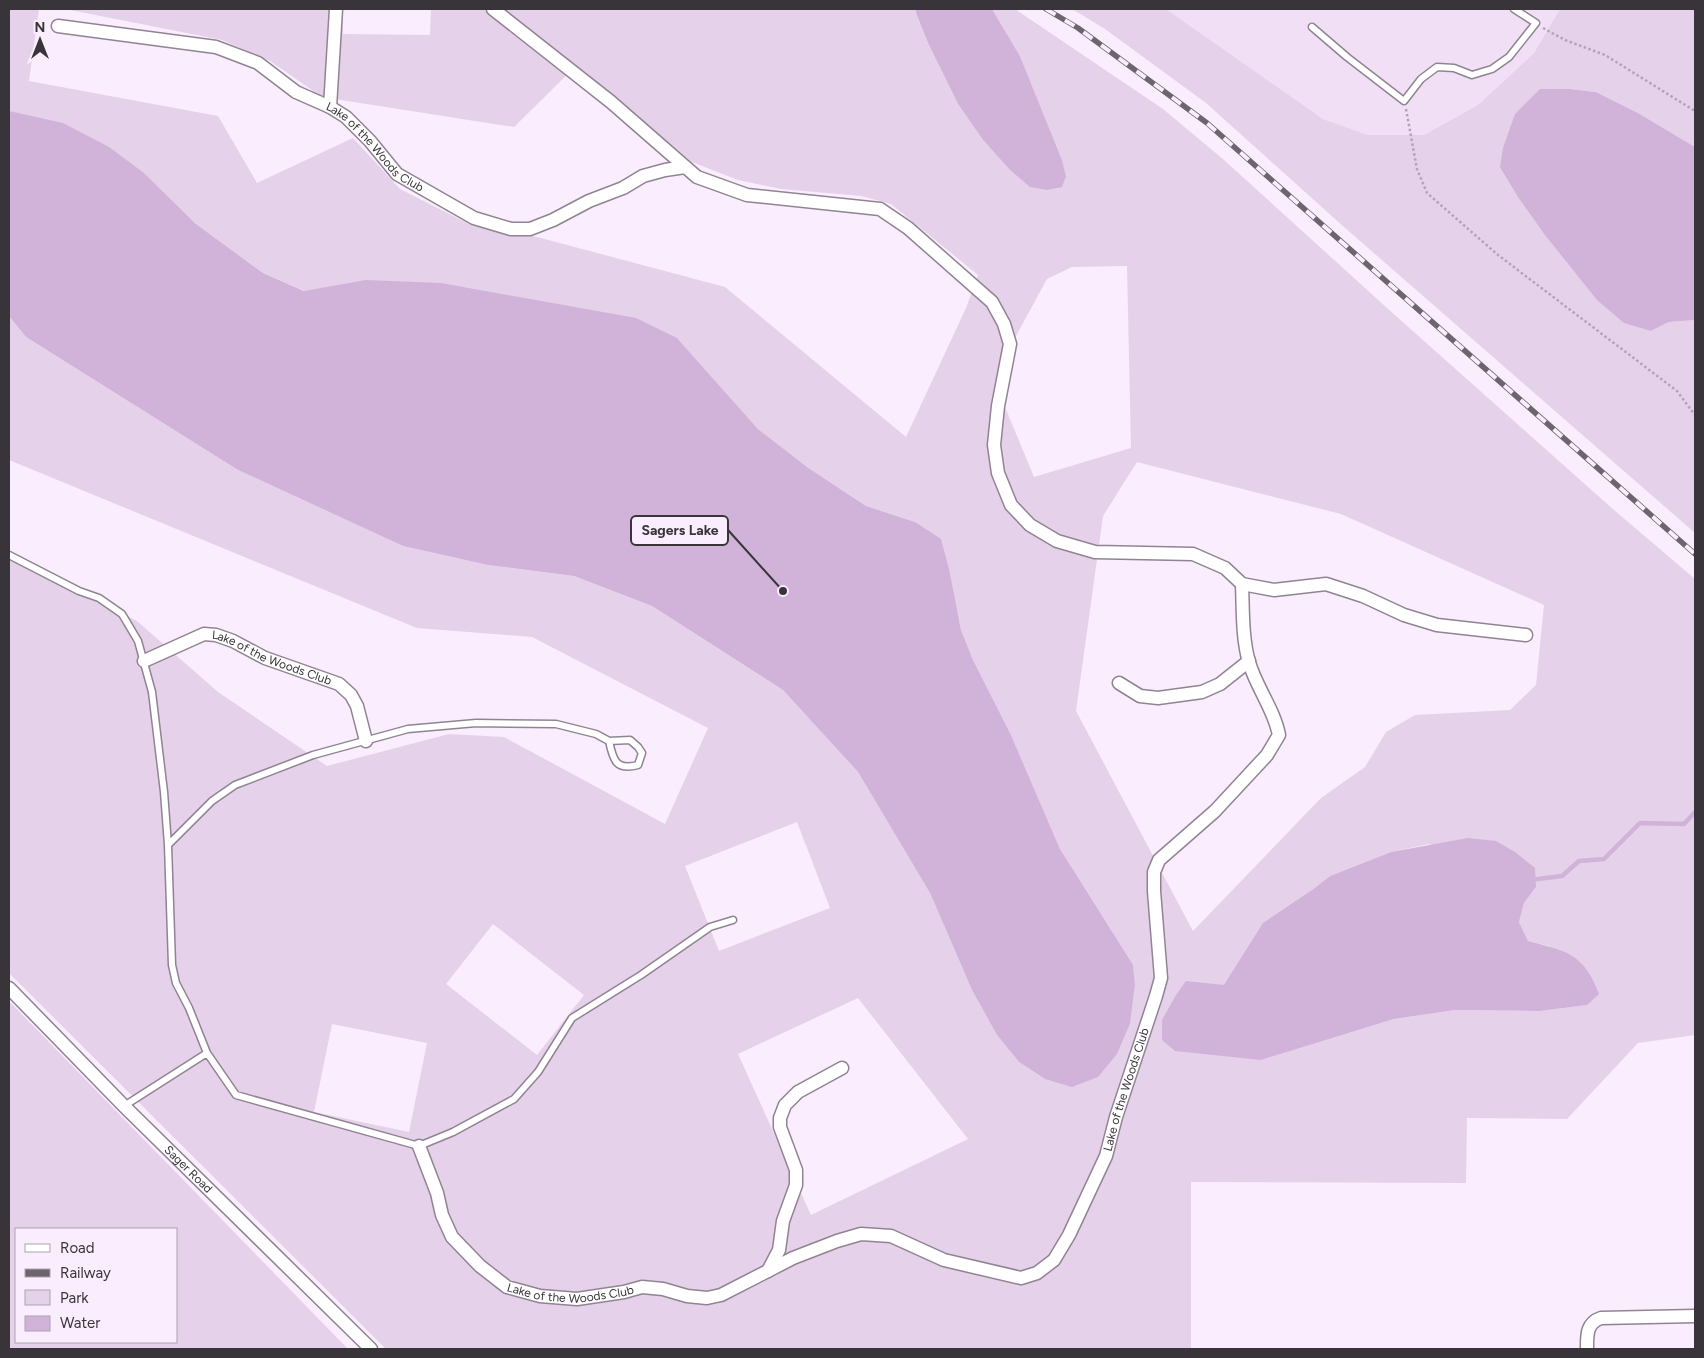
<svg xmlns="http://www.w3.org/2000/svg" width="1704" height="1358" viewBox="0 0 1704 1358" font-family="Figtree,sans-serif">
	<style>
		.built { fill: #f1e0f5 }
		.green { fill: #e6d1ea; fill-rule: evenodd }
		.water { fill: #d1b2d8 }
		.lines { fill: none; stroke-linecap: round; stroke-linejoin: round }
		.stream { stroke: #d1b2d8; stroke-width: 4.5 }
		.service-casing { stroke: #908492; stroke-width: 9 }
		.minor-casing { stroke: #908492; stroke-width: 15 }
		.path { stroke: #b0a6b3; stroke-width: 2.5; stroke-dasharray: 2.5 2.5; stroke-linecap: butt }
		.service { stroke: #fff; stroke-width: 6 }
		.minor { stroke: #fff; stroke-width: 12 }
		.rail-casing { stroke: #6c656e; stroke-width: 5.5 }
		.rail { stroke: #faedfd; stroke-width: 4; stroke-dasharray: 11; stroke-linecap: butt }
		.labels { text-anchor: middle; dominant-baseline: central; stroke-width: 4; stroke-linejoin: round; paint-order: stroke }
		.street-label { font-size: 12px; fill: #39343a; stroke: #faedfd }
		.leader { fill: none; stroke: #39343a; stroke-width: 2 }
		.callout-dot { fill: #39343a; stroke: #faedfd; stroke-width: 2 }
		.callout { fill: #faedfd; stroke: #39343a; stroke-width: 2 }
		.callout-label { font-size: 14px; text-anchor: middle; font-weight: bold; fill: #39343a }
	</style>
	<rect width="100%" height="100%" fill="#faedfd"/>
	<path class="built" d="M1166 9H1560L1534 53 1478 105 1424 135H1368L1323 119Z"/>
	<path class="green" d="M9 9H39L29 81 218 116 257 183 353 138 400 189 469 224 537 237 725 287 906 437 966 308 978 275 891 204 861 196 781 189 738 180 692 162 576 66 514 127 322 97 270 61 222 40 65 9H343V34L430 35 431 9H916V13L928 43 958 104 983 140 1009 169 1066 176 1062 160 1020 56 992 9H1015L1163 109 1224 160 1387 308 1614 510 1695 579V1035L1638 1043 1567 1119 1467 1118 1466 1183 1191 1182V1349H386L9 973V560L137 621 218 692 327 766 449 734 504 737 665 824 708 728 532 637 417 628 9 460V316L26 337 238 470 403 546 488 565 574 576 652 606 783 690 858 772 930 893 972 990 997 1035 1019 1062 1045 1079 1117 1054 1130 1024 1135 985 1133 966 1060 849 1011 735 973 660 961 630 950 573 915 522 866 506 807 467 758 429 677 338 365 280 305 291 263 273 196 224 144 173 9 111ZM1127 266 1131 448 1034 477 1005 407 1016 336 1047 279 1072 267ZM1137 462 1341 514 1544 605 1536 685 1510 710 1415 715 1386 732 1365 767 1321 798 1193 931 1076 711 1103 516ZM797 822 830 908 719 951 685 866ZM1429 844 1536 887 1524 903 1519 922 1528 941 1549 946 1587 1005 1540 1011 1455 1010 1394 1019 1261 1060 1209 985H1224L1312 890 1330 876 1391 852ZM493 924 584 995 537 1055 446 984ZM858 998 968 1139 811 1215 738 1054ZM332 1024 427 1043 409 1132 314 1112Z
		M1072 9H1166L1323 119 1368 135H1424L1478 105 1534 53 1560 9H1695V147L1638 113 1596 92 1570 89H1540L1651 331 1669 322 1695 320V533L1344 227 1206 103 1105 29Z
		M9 1001 348 1349H9ZM176 1229V1342H16V1229Z"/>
	<path class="water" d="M916 9H992L1020 56 1062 160 1066 176 1062 187 1047 190 1030 187 1009 169 983 140 958 104 928 43 916 13Z
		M1540 89H1570L1596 92 1638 113 1695 147V320L1669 322 1651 331 1624 323 1597 300 1545 235 1518 197 1500 167 1503 148 1515 114Z
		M9 111 63 123 109 147 144 173 196 224 263 273 304 291 365 280 441 283 636 318 677 338 758 429 807 467 866 506 915 522 941 539 950 573 961 630 973 660 1011 735 1060 849 1133 965 1135 985 1130 1024 1117 1054 1098 1077 1072 1087 1045 1079 1019 1062 997 1035 972 990 930 893 858 772 783 690 652 606 574 576 488 565 403 546 238 470 26 337 9 316Z
		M1468 838 1496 841 1515 852 1535 868 1536 887 1524 903 1519 922 1528 941C1567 951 1584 954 1599 994L1587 1005 1540 1011 1455 1010 1394 1019 1261 1060 1175 1051 1162 1040V1020L1176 995 1186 981 1224 985 1263 923 1312 890 1330 876 1391 852Z"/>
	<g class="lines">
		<path class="stream" d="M1530 880 1562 876 1579 861 1604 859 1640 823 1684 824 1695 812"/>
		<defs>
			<path id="service" d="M1312 27 1347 57 1404 101 1421 79 1437 67 1454 68 1472 75 1492 69 1509 57 1536 23 1514 9
				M9 555 79 591 99 598 122 614 138 641 152 692 164 792 168 845 172 965 176 983 189 1008 207 1053
				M168 845 212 801 235 785 313 755 408 729 476 723 556 724 596 734 609 741 630 740 638 747 642 753 638 765C616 771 613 760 609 741
				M124 1106 207 1053 236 1095 419 1146 453 1132 514 1099 538 1072 572 1018 641 975 710 927 733 920"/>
			<g id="minor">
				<path d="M493 9 611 102 697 177 747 195 880 209 908 228 992 302 1004 324 1010 344 998 406 994 445 998 473 1011 505 1030 525 1057 541 1095 552 1193 554 1225 568 1242 584 1274 590 1326 584 1363 596 1404 615 1437 625 1526 635"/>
				<path id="s1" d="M58 26 216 47 258 63 296 92 330 107 346 117 370 141 397 174 474 218 511 229H530L553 220 589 201 623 188 643 176 665 170 685 167"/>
				<path d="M330 107 336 9"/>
				<path id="s2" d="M144 661 204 634 216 635 233 641 265 658 339 684 351 695 357 706 366 741"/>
				<path d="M1119 683 1140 696 1158 698 1202 692 1220 684 1249 661"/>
				<path id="s3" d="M9 988 124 1106 371 1349"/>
				<path id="s4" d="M419 1146 437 1193 442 1215 452 1237 480 1266 507 1287 540 1296 577 1299 624 1292 642 1287 663 1289 687 1296 707 1298 721 1295 793 1258 837 1241 861 1234 891 1236 944 1260 1021 1278 1037 1273 1054 1260 1069 1235 1106 1156 1116 1117 1156 996 1161 978 1154 891V872L1159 860 1215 811 1267 755 1279 735C1274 709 1256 687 1249 662 1242 638 1243 609 1242 584"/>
				<path d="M768 1271 779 1250 783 1221 796 1185V1170L780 1127V1118L785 1105 798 1092 842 1068"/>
				<path d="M1587 1349C1587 1336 1586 1323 1601 1318L1695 1316"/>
			</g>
		</defs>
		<use href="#service" class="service-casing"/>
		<use href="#minor" class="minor-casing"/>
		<path class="path" d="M1543 28 1565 40 1605 55 1695 111
			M1406 109 1417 169 1427 193 1498 255 1677 391 1695 415"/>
		<use href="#service" class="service"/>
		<use href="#minor" class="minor"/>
		<defs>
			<path id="rail" d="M1046 9 1078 28 1207 123 1695 554"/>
		</defs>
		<use href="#rail" class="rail-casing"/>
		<use href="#rail" class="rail"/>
	</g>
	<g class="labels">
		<g class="street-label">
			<text stroke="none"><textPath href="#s1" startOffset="350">Lake of the Woods Club</textPath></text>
			<text stroke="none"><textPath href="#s2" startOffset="138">Lake of the Woods Club</textPath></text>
			<text stroke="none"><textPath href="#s4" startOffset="934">Lake of the Woods Club</textPath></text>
			<text stroke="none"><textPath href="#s3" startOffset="255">Sager Road</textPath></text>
			<text stroke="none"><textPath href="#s4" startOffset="236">Lake of the Woods Club</textPath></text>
		</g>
	</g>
	<path class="leader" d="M783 591L728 530"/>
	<circle class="callout-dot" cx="783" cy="591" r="5"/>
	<rect class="callout" x="631" y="516" width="97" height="29" rx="5"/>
	<g class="callout-label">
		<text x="680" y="535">Sagers Lake</text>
	</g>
	<rect width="1704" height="1358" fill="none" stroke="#39343a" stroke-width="20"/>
	<rect x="15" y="1228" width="162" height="115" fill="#faedfd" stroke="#ada3af"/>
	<rect x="25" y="1244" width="25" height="8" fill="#ffffff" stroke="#ada3af"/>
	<text x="60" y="1253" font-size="15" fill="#39343a">Road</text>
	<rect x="25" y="1269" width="25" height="8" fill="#6c656e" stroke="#ada3af"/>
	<text x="60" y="1278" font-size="15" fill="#39343a">Railway</text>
	<rect x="25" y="1290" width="25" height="15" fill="#e6d1ea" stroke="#ada3af"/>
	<text x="60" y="1303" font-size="15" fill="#39343a">Park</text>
	<rect x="25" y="1316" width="25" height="15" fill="#d1b2d8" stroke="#ada3af"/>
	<text x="60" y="1328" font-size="15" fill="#39343a">Water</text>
	<g transform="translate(40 40)" stroke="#faedfd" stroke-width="4" paint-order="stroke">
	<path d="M0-4L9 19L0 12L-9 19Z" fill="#39343a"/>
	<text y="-8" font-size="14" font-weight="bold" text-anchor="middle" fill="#39343a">N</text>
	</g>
</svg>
